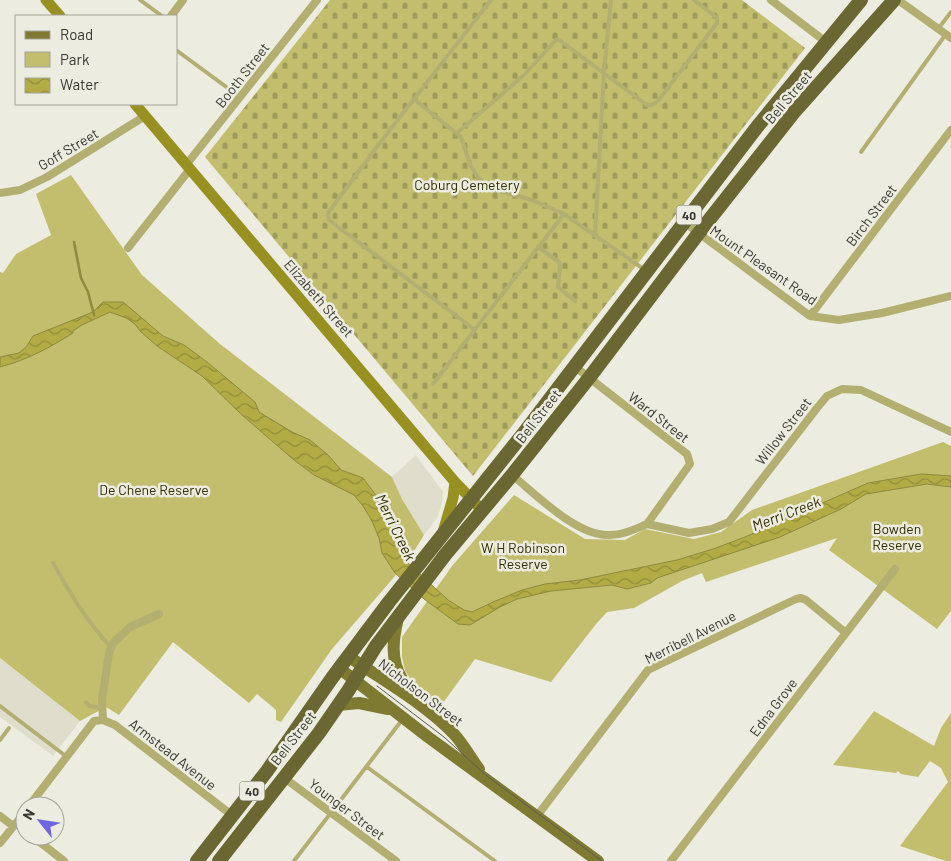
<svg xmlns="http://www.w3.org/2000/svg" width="951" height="861" viewBox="0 0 951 861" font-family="Barlow,sans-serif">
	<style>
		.built { fill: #dfdecd }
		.cemetery { fill: url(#cemetery-stones) }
		.green { fill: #c2be6e }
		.water { fill: url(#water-waves); stroke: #8e893f }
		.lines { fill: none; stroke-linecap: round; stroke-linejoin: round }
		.stream { stroke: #8e893f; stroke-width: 2.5 }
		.lane { stroke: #b2af71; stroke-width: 4 }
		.street { stroke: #b2af71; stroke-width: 8 }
		.secondary { stroke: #989122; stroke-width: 11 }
		.primary { stroke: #7f7a32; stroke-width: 12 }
		.highway { stroke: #6a6732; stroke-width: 14 }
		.tram { stroke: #5b5b55; stroke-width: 1 }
		.labels { text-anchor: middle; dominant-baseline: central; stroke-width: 5; stroke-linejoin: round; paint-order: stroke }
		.shield { fill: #ecece0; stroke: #6d6d66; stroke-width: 1 }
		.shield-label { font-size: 12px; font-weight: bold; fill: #373732 }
		.street-label { font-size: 14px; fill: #373732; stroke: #ecece0 }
		.park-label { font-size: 14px; fill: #322f02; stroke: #ecece0 }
		.water-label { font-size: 15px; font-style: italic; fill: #322f02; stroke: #ecece0 }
	</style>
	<defs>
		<pattern id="cemetery-stones" width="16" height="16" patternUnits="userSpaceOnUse" patternTransform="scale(1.25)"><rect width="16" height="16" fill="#c2be6e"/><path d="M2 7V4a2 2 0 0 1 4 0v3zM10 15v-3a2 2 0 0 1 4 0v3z" fill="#9e9b5b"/></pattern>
		<pattern id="water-waves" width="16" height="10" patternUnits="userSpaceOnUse" patternTransform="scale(1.25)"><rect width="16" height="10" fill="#b3ac45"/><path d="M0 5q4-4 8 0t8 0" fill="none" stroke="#928d3a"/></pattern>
	</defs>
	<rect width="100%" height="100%" fill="#ecece0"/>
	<path class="built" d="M416 455 443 492 442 503 438 516 424 535 402 499 392 477Z
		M0 658 80 721 53 756 0 717Z"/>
	<path class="cemetery" d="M330 0H742L805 48 473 476 205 157Z"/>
	<path class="green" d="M71 175 142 275 220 344 392 477 402 499 424 535 408 561 332 649 281 722 276 720V710L257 694 249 703 173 642 119 715 106 707 80 721 0 658V272L3 273 16 254 51 235 36 194Z
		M943 442 951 446V611L937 629 829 550 837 538 706 582 702 573 682 581 634 608 607 612 596 624 551 682 475 659 440 707 416 687 405 671 402 657V637L452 566 514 495 585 539 625 540 645 529 694 539 721 532 752 510Z
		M874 711 934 746 941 728 951 713V861H946L900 846 948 782 941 768 930 761 918 777 901 774 898 771 896 773 833 765Z"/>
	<path class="water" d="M103 302H123L163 336 184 345 207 362 255 402 259 412 292 432 310 440 328 455 341 470 363 478 375 494 381 506 399 547 406 561 448 600 464 610 472 612 493 602 522 590 545 584 580 580 677 560 713 549 745 537 868 483 921 474 951 476V487L927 484 866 494 841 509 780 537 657 578 651 583 627 589 612 585 551 591 517 599 500 607 470 625 458 624 424 599 395 573 382 553 379 538 372 521 363 506 354 495 314 475 294 460 242 415 202 376 157 346 140 331 135 324 126 318 110 312 82 325 73 331V333C49 348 27 360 0 367V357L19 353 26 347 33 336 93 312Z"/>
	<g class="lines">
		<path class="stream" d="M74 242 81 278 88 292 94 315"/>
		<path class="lane" d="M140 0 162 16
			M938 29 951 12
			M176 50 240 97
			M414 99 461 137 470 164 477 176 484 184 492 189 532 200 564 214 645 270
			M457 133 524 75 555 41 558 39 644 103C650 107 653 105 658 101L717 23V18L694 0
			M861 152 946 34
			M595 235 604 72 611 0
			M538 247 559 262 560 265 558 287 575 301
			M475 330 329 220 328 213 379 144 491 0
			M433 384 564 214
			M53 563C70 593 87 622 111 647
			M86 702 89 706 103 708
			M0 706 67 757
			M0 740 9 728
			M367 767 495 861
			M294 861 402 720"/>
		<path class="street" d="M771 0 826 42
			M898 0 951 38
			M171 16 183 0
			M186 165 317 0
			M0 193 20 190 47 177 145 116
			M684 222 810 316 839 320 882 313 951 296
			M128 248 190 169
			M810 316 951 130
			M574 366 687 454 690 464 647 524
			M512 475C537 495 577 537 610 535 623 535 635 529 647 524
			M647 524 689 533 712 529 729 522 817 408 827 396 842 389 861 390 951 432
			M103 720 102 700 109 653 113 643 130 627 159 614
			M283 777 396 861
			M29 806 94 721 103 720 115 725 233 816
			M0 816 13 826
			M537 816 648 670 796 599 801 598 806 600 846 633
			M16 823 25 830
			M32 836 64 861
			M0 843 25 812
			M671 861 895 569"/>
		<path class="secondary" d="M46 0 60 16
			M135 104 455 482 482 510
			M443 532 453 498 455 482"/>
		<path class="primary" d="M398 618C393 639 390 659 402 679 406 686 411 692 415 699
			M348 656C382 680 426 704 454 734 464 745 470 757 479 769
			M339 668 428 737 598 861
			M338 705 359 703 388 709"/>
		<path class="highway" d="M197 861 267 771 332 678 389 602 523 434 757 127 861 0
			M219 861 319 733 348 691 376 646 445 555 512 475 589 378 698 234 795 111 894 0"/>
		<path class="tram" d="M377 686 444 737 487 776 602 861"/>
	</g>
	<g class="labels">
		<g class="shield">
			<rect x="676.5" y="205.5" width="25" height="19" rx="4"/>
			<rect x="239.5" y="781.5" width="25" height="19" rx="4"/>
		</g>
		<g class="shield-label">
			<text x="689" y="215">40</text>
			<text x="252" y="791">40</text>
		</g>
		<g class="street-label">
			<text transform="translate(242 75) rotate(-52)">Booth Street</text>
			<text transform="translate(788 97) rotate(-50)">Bell Street</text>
			<text transform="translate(68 149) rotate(-31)">Goff Street</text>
			<text transform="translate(871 215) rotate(-53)">Birch Street</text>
			<text transform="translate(764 265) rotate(35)">Mount Pleasant Road</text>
			<text transform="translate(319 298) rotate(49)">Elizabeth Street</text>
			<text transform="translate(538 416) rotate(-52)">Bell Street</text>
			<text transform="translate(659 417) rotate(38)">Ward Street</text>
			<text transform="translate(783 431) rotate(-52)">Willow Street</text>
			<text transform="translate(690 637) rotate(-27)">Merribell Avenue</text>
			<text transform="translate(421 692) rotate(37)">Nicholson Street</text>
			<text transform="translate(773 707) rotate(-53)">Edna Grove</text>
			<text transform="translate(293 738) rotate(-52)">Bell Street</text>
			<text transform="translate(173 754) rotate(38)">Armstead Avenue</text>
			<text transform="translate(347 809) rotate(37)">Younger Street</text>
		</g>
		<g class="park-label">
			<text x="467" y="184">Coburg Cemetery</text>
			<text x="154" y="489">De Chene Reserve</text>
			<text x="897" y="528">Bowden<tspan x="897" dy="16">Reserve</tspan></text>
			<text x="523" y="547">W H Robinson<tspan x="523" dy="16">Reserve</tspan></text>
		</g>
		<g class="water-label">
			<text transform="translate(786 513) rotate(-21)">Merri Creek</text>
			<text transform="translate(396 527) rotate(64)">Merri Creek</text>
		</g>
	</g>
	<rect x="15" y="15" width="162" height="90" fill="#ecece0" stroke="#a4a49a"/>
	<rect x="25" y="31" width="25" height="8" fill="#7f7a32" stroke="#a4a49a"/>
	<text x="60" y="40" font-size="15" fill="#373732">Road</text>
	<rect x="25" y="52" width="25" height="15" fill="#c2be6e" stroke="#a4a49a"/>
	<text x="60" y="65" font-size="15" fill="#373732">Park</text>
	<rect x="25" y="78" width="25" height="15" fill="url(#water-waves)" stroke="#a4a49a"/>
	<text x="60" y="90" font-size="15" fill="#373732">Water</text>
	<g transform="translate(40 821) rotate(300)"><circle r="24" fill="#ecece0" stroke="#a4a49a"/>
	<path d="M0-4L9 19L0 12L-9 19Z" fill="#7065e0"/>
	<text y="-8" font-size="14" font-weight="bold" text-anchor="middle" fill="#373732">N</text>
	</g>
</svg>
